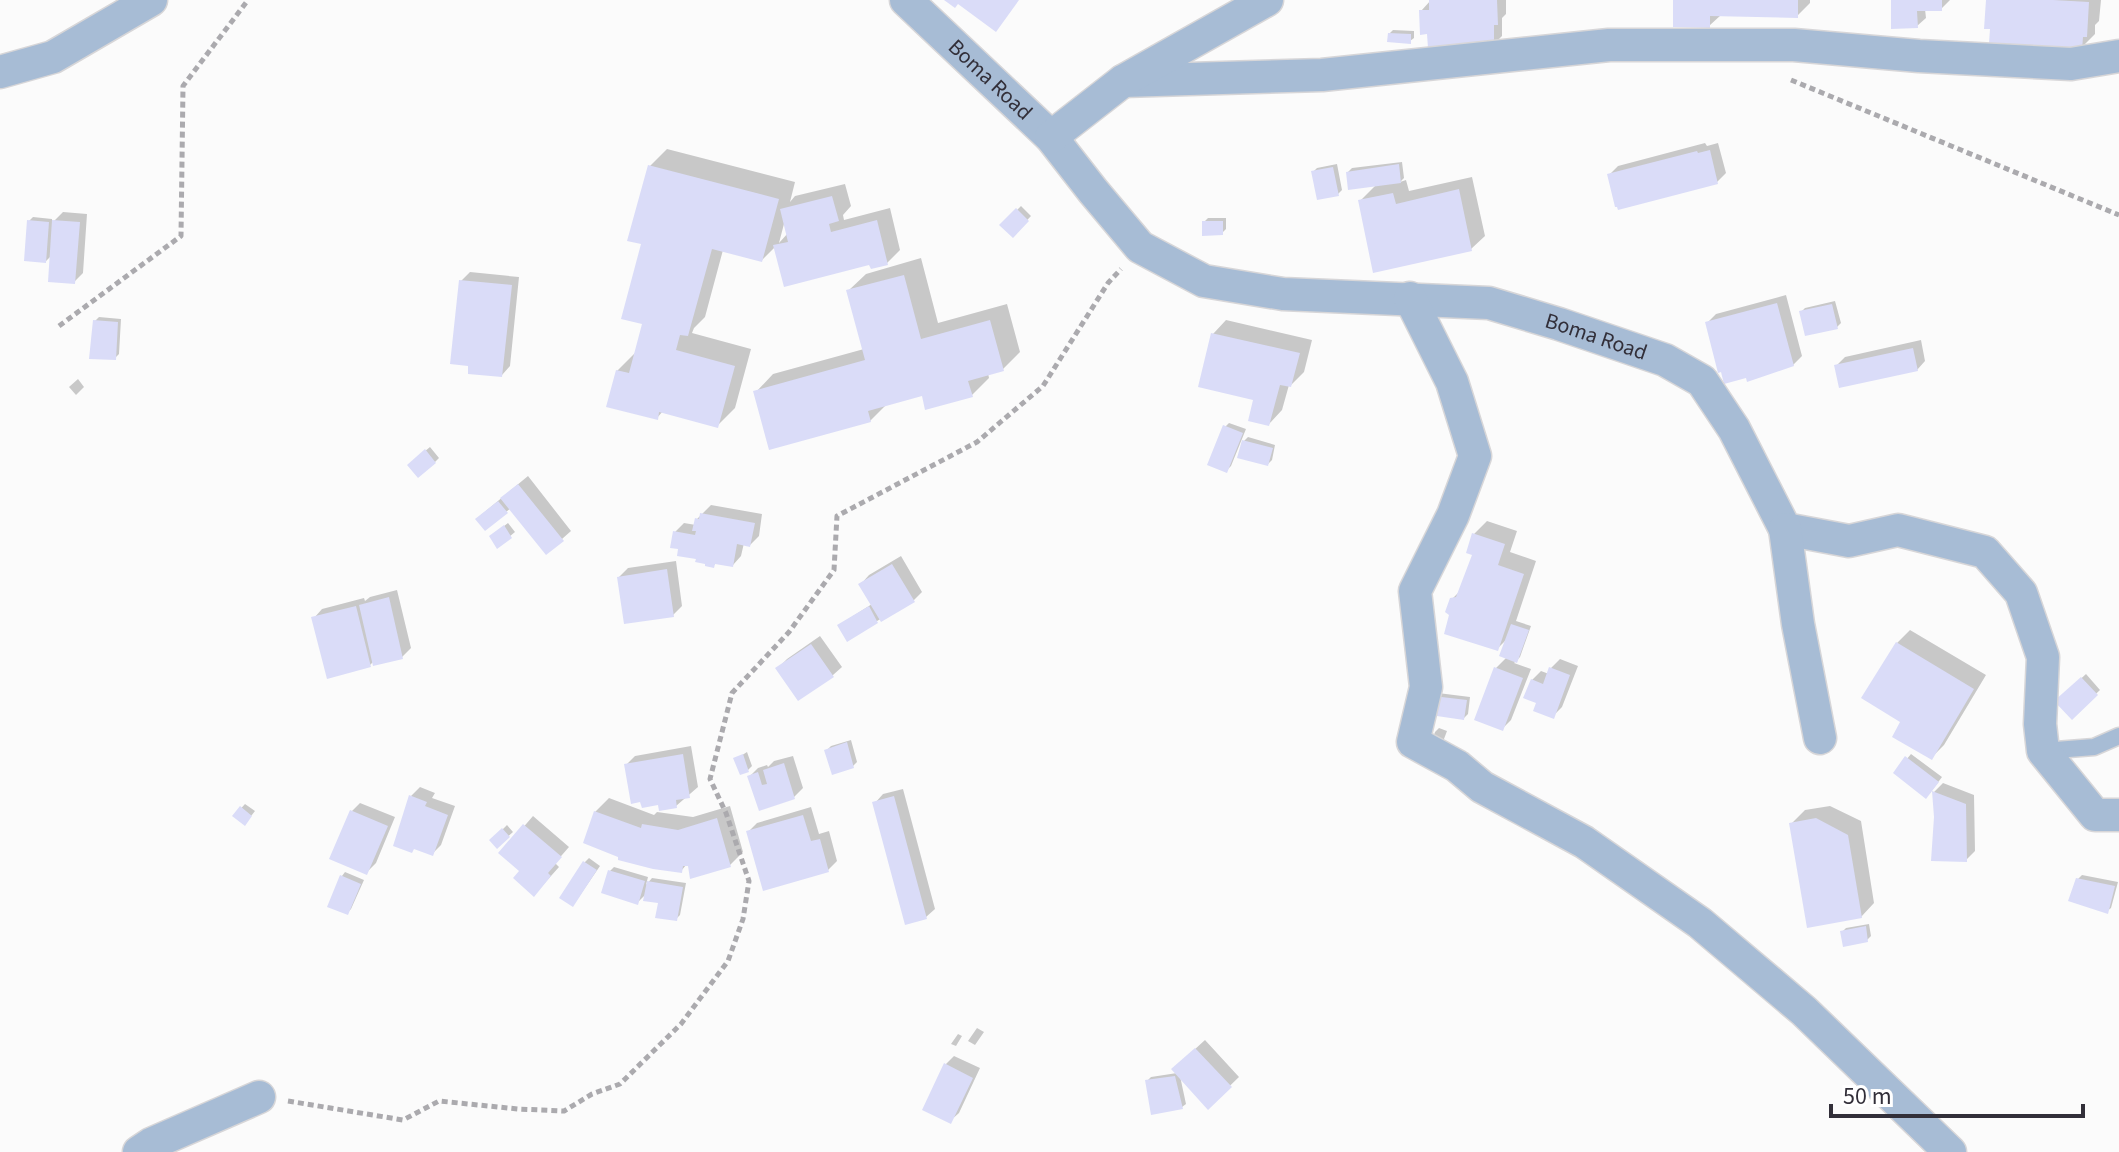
<svg xmlns="http://www.w3.org/2000/svg" width="2119" height="1152" viewBox="0 0 2119 1152" font-family="'Source Sans 3',sans-serif">
	<style>
		.shadow { fill: #0003; fill-rule: evenodd }
		.building { fill: #dadcf8 }
		.lines { fill: none; stroke-linecap: round; stroke-linejoin: round }
		.service-casing { stroke: #d7d6d8; stroke-width: 19 }
		.minor-casing { stroke: #d7d6d8; stroke-width: 35 }
		.path { stroke: #abaaae; stroke-width: 5; stroke-dasharray: 6 4; stroke-linecap: butt }
		.service { stroke: #a7bcd5; stroke-width: 16 }
		.minor { stroke: #a7bcd5; stroke-width: 32 }
		.labels { text-anchor: middle; dominant-baseline: central; stroke-width: 7; stroke-linejoin: round; paint-order: stroke }
		.street-label { font-size: 22px; fill: #322f39; stroke: #fff }
	</style>
	<rect width="100%" height="100%" fill="#fbfbfb"/>
	<path class="shadow" d="M1431 0H1506V14L1502 18V36L1494 44 1421 11Z
		M1675 0H1810V3L1797 16 1721 15 1709 26Z
		M1893 0H1950L1941 9H1925L1926 18 1917 26Z
		M1988 0H2101L2099 21 2095 25V34L2081 48Z
		M1393 30 1414 31V38L1410 41 1389 34Z
		M1705 143 1707 146 1718 143 1726 173 1717 182 1609 175 1618 166Z
		M667 149 795 182 790 202 795 196 845 184 851 206 843 215 844 220 890 208 900 250 887 263H871L776 246 762 260 723 250 705 317 694 328 692 333 751 349 735 408 718 425 663 411 657 418 617 371 635 353 644 323 643 243 650 166ZM785 220 788 233 779 243Z
		M1402 162 1404 178 1400 182 1406 180 1409 191 1472 177 1485 236 1471 249 1360 201 1376 185 1348 172 1352 168Z
		M1337 164 1342 190 1338 194 1313 172 1317 168Z
		M1021 206 1031 216 1013 235 1002 225Z
		M63 212 87 214 83 273 74 282 52 255 46 261 29 221 33 217 52 219V223Z
		M1208 218H1226V229L1222 233 1204 222Z
		M921 258 938 323 1007 304 1020 352 1003 369 988 373 989 378 972 395 923 393 888 403 870 421 756 392 773 374 864 349 848 291 866 274Z
		M470 272 519 277 510 366 502 375 471 364 461 281Z
		M1786 295 1802 356 1793 365 1707 323 1716 314Z
		M1835 301 1841 323 1837 327 1802 311 1805 308Z
		M99 317 121 319 119 354 115 358 95 321Z
		M1226 320 1312 340 1304 372 1291 385H1289L1282 410 1269 424 1255 398 1213 334Z
		M1921 340 1925 361 1917 370 1836 366 1845 357Z
		M78 379 84 387 76 395 69 387Z
		M1229 423 1246 429 1231 466 1227 470 1225 427Z
		M1248 437 1275 445 1272 460 1268 464 1244 441Z
		M430 447 439 458 435 462 413 461Z
		M528 476 571 531 562 539 511 508 485 529 481 515Z
		M711 505 762 514 759 536 750 545 744 543 741 556 733 565 717 562 714 565 675 532 684 523 696 525 697 519Z
		M1487 521 1517 531 1510 552 1536 561 1516 621 1531 626 1520 657 1514 663 1531 669 1511 720 1502 729 1496 668 1507 657 1508 638 1497 649 1452 599 1461 590 1475 554 1474 534Z
		M508 523 515 532 498 546 495 533Z
		M901 556 922 592 914 600 877 621 839 625 872 604 861 584 869 575Z
		M676 561 682 606 673 615 619 577 628 568Z
		M397 590 411 648 402 657 374 661 370 665 314 618 322 609 364 598 365 601 370 597Z
		M1910 630 1986 675 1944 745 1931 758 1903 721 1897 643Z
		M820 636 842 667 833 675 799 699 778 668 787 659Z
		M1560 659 1578 666 1562 707 1553 716 1539 702 1532 680 1541 671 1549 674 1551 668Z
		M2086 674 2100 690 2072 717 2057 701Z
		M1438 693 1470 697 1468 714 1464 718 1434 696Z
		M1439 728 1447 731 1444 739 1440 743 1432 741 1435 732Z
		M851 740 857 762 853 766 827 750 831 746Z
		M691 746 698 787 676 806 659 803 626 765 635 756Z
		M747 752 752 766 748 770 736 759Z
		M1911 754 1942 777 1930 793 1895 773Z
		M793 756 803 788 794 797 760 808 750 776 758 768 767 765 768 767 774 761Z
		M1943 783 1974 795 1975 851 1966 860 1936 817 1934 792Z
		M420 787 435 793 432 798 455 806 441 845 432 854 411 796Z
		M903 789 935 909 926 917 875 803 883 794Z
		M609 798 654 815 657 812 693 817 730 806 743 852 730 865 687 864 681 871 595 812Z
		M360 803 395 817 376 863 367 872 351 812Z
		M245 804 255 811 248 820 235 815Z
		M1830 806 1861 821 1874 903 1861 917 1791 824 1805 810Z
		M811 807 819 834 829 831 837 861 828 870 764 888 748 832 757 823Z
		M533 816 569 847 555 863 559 867 543 885 501 853Z
		M507 825 513 832 497 846 492 840Z
		M589 858 600 866 576 901 585 862Z
		M614 867 648 877 646 885 652 878 686 883 680 915 676 919 660 901 646 894 637 903 610 871Z
		M345 872 364 880 351 909 347 913 342 876Z
		M2082 875 2118 882 2111 908 2107 911 2078 879Z
		M1869 924 1871 936 1867 940 1842 932 1846 928Z
		M977 1028 984 1032 975 1045 968 1041Z
		M958 1034 962 1036 956 1046 951 1044Z
		M1205 1040 1239 1077 1208 1107 1180 1076 1186 1104 1182 1107 1147 1081 1151 1077 1177 1073 1182 1061Z
		M954 1056 980 1068 959 1113 950 1121 946 1064Z"/>
	<path class="building" d="M944 0H1019L996 32 958 4 955 8Z
		M1429 0H1497L1498 25H1494V46L1428 48 1427 34 1420 35 1419 10H1429Z
		M1673 0H1798V18L1710 16V28L1673 27Z
		M1891 0H1942V11H1917L1918 28 1891 29Z
		M1986 0H2053L2089 2 2087 37H2083L2082 50 1997 51V43H1989L1990 29H1984Z
		M1388 33 1411 34V44L1387 42Z
		M1710 150 1718 184 1618 210 1617 207H1615L1607 174 1697 151 1698 153Z
		M1399 164 1401 183 1348 190 1346 172Z
		M648 165 779 199 762 262 712 249 688 336 680 335 676 350 735 366 718 428 659 412 658 420 606 407 616 370 629 373 642 324 621 319 641 244 627 241Z
		M1333 167 1339 196 1317 200 1311 171Z
		M1459 189 1472 251 1373 273 1358 200 1393 193 1396 204Z
		M832 196 839 221 829 224 831 232 877 220 888 265 871 269 869 265 784 287 773 245 788 242 780 209Z
		M1016 208 1029 221 1013 238 999 225Z
		M27 220 49 222 46 263 24 261Z
		M52 220 80 222 75 284 48 282Z
		M1202 221H1223V235L1202 236Z
		M904 275 921 339 990 320 1004 371 968 381 973 397 925 410 922 396 868 411 871 422 769 450 753 391 865 360 846 290Z
		M459 280 512 285 502 377 468 374V366L450 364Z
		M1777 303 1794 366 1747 382 1746 378 1724 384 1721 372 1718 373 1705 322Z
		M1832 304 1838 329 1805 336 1799 311Z
		M93 320 118 322 116 360 89 359Z
		M1211 333 1300 353 1291 387 1280 385 1269 426 1248 421 1253 400 1198 387Z
		M1913 348 1918 371 1839 388 1834 365Z
		M1223 425 1243 433 1227 473 1207 465Z
		M1242 440 1273 448 1268 466 1237 458Z
		M425 449 436 463 418 478 407 465Z
		M518 484 564 541 546 555 500 498Z
		M498 501 508 513 485 531 475 519Z
		M700 513 755 523 750 547 737 544 733 567 715 564 714 568 705 566V564L695 562 696 559 677 556 678 549 670 548 673 531 695 535 696 531H692L695 518 699 519Z
		M504 525 512 538 497 549 489 536Z
		M1472 533 1505 544 1498 565 1524 574 1498 651 1444 634 1449 615 1445 612 1450 598 1456 597 1472 555 1466 553Z
		M892 564 915 602 881 622 858 584Z
		M667 569 674 617 624 624 617 577Z
		M389 597 403 659 373 666 359 605Z
		M356 606 371 667 327 679 311 617Z
		M869 606 878 623 847 642 837 625Z
		M1511 624 1529 630 1517 663 1499 656Z
		M1896 642 1974 689 1932 760 1892 737 1900 722 1861 698Z
		M811 644 834 677 798 701 775 668Z
		M1494 667 1523 678 1503 731 1474 720Z
		M1549 667 1570 675 1554 719 1533 711 1536 703 1523 698 1531 679 1543 684Z
		M2081 677 2098 695 2072 720 2054 701Z
		M1433 696 1467 700 1464 720 1430 715Z
		M847 742 854 768 832 775 824 750Z
		M683 754 690 798 676 800 677 808 659 811 658 805 642 808 640 802 631 804 624 764Z
		M743 754 749 772 740 775 733 758Z
		M1905 756 1939 782 1932 791 1966 804 1967 862 1931 861 1934 817 1932 791 1926 799 1893 773Z
		M784 763 795 799 759 811 747 776 758 772 762 785 767 784 763 770Z
		M409 795 427 802 425 806 448 815 433 856 414 849 412 853 393 846Z
		M894 796 927 919 905 925 872 802Z
		M240 806 252 816 245 826 232 816Z
		M350 810 388 826 367 875 329 859Z
		M594 811 641 828 642 824 678 830 717 818 731 867 690 879 688 866H683L682 873 653 869 618 860V857L583 843Z
		M803 815 811 841 820 839 829 872 763 891 746 831Z
		M1816 818 1848 835 1862 918 1807 928 1789 823Z
		M523 824 562 857 548 873 551 876 534 897 513 878 519 871 498 853Z
		M502 828 510 837 497 849 489 840Z
		M583 861 597 870 573 907 559 898Z
		M608 870 645 881 638 905 601 893Z
		M340 875 361 884 348 915 327 907Z
		M2076 878 2115 886 2108 914 2068 901Z
		M647 881 683 887 677 921 655 918 658 903 643 901Z
		M1866 926 1868 942 1843 947 1840 931Z
		M1195 1048 1232 1087 1208 1110 1171 1069Z
		M944 1063 973 1078 951 1124 922 1110Z
		M1175 1076 1183 1109 1151 1115 1145 1080Z"/>
	<g class="lines">
		<defs>
			<path id="service" d="M2043 751 2094 747 2119 736"/>
			<g id="minor">
				<path id="s1" d="M906 0 1051 137 1093 191 1140 247 1204 281 1283 294 1489 303 1559 324 1665 360 1702 381 1734 429 1785 529 1849 541 1898 530 1985 552 2021 593 2043 657 2040 724 2043 751 2095 815H2119"/>
				<path d="M0 72 53 57 151 0"/>
				<path d="M1123 81 1322 75 1609 45H1794L1919 56 2071 64 2119 56"/>
				<path d="M1051 137 1123 81 1267 0"/>
				<path d="M1410 298 1452 382 1475 456 1453 515 1415 591 1426 687 1413 742 1457 766 1482 787 1584 842 1700 923 1804 1011 1950 1152"/>
				<path d="M1785 529 1798 624 1820 738"/>
				<path d="M139 1152 151 1144 259 1097"/>
			</g>
		</defs>
		<use href="#service" class="service-casing"/>
		<use href="#minor" class="minor-casing"/>
		<path class="path" d="M1791 80 2119 215
			M59 326 181 236 183 86 248 0
			M288 1101 403 1120 439 1101 518 1109 564 1111 592 1094 620 1084 681 1024 728 961 743 919 749 881 726 813 710 779 732 693 789 632 834 570 837 516 977 442 1043 386 1108 283 1121 269"/>
		<use href="#service" class="service"/>
		<use href="#minor" class="minor"/>
	</g>
	<g class="labels">
		<g class="street-label">
			<text stroke="none"><textPath href="#s1" startOffset="116">Boma Road</textPath></text>
			<text stroke="none"><textPath href="#s1" startOffset="812">Boma Road</textPath></text>
		</g>
	</g>
	<path d="M1831 1104v12h252v-12" fill="none" stroke="#322f39" stroke-width="4"/>
	<text x="1843" y="1104" font-size="24" fill="#322f39" stroke="#ffffff" stroke-width="6" paint-order="stroke">50 m</text>
</svg>
